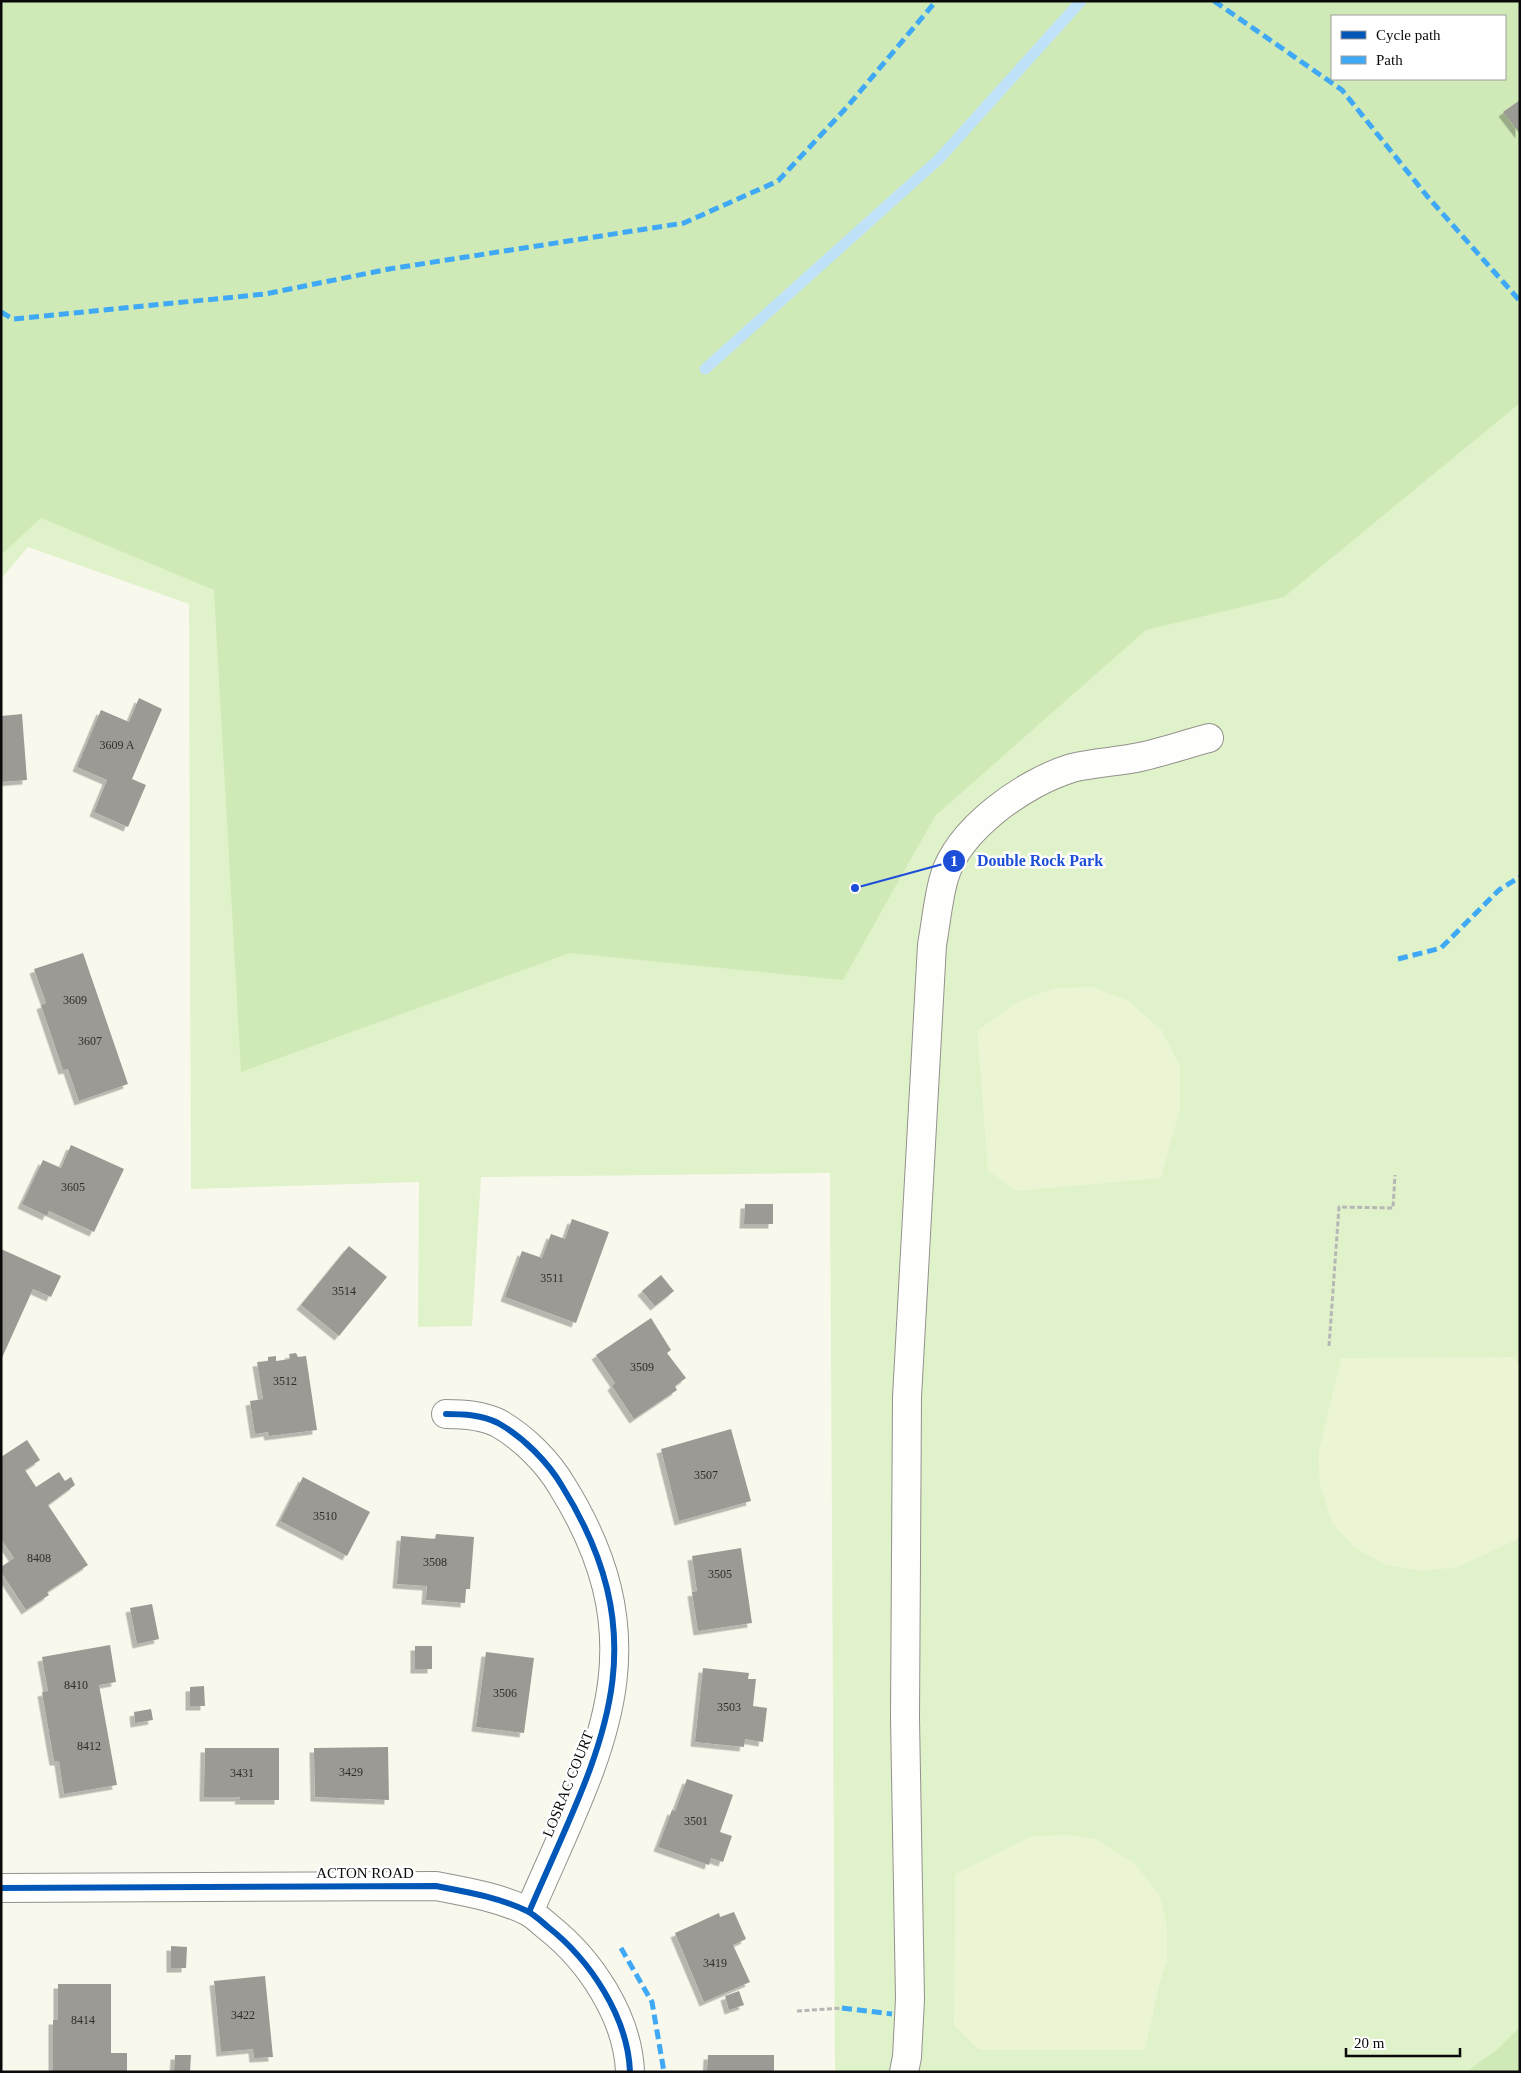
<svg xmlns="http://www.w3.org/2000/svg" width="1521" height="2073" viewBox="0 0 1521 2073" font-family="'Times New Roman',serif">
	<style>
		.green { fill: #e0f2ca; fill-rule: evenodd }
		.forest { fill: #d0eab7; fill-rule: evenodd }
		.pitch { fill: #ebf5d4 }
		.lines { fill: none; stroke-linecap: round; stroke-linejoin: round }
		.stream { stroke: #bfe2f8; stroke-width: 11 }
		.building { fill: #9c9a94; filter: url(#shadow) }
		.minor-casing { stroke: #92918c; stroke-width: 30 }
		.path { stroke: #b7b7b5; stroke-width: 3; stroke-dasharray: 5 2.5; stroke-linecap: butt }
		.minor { stroke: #fefefc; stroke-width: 28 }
		.quiet { stroke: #3fa9f5; stroke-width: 5; stroke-dasharray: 10 5; stroke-linecap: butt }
		.cycleway-casing { stroke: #fff; stroke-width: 9 }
		.cycleway { stroke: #0057b8; stroke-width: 6 }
		.labels { text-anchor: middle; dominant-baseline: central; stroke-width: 5; stroke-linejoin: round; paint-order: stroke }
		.number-label { font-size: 12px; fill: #2e2e2c }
		.street-label { font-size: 15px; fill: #0a0a0a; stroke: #fff }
		.leader { fill: none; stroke: #1d4ed8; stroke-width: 2 }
		.callout-dot { fill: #1d4ed8; stroke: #fff; stroke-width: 2 }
		.mark-label { font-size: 15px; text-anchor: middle; font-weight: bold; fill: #fff }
		.callout-label { font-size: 16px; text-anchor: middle; font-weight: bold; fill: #1d4ed8; stroke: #fff; stroke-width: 5; stroke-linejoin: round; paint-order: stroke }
	</style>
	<defs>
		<filter id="shadow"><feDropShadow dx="-4.5" dy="4.5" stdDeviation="0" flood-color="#0004"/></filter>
	</defs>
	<rect width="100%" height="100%" fill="#f9f8ed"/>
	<path class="green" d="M1 1H1520V2072H835L830 1173 481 1177 472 1326 418 1327 419 1182 191 1189 189 604 28 547 1 579ZM1332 16H1505V79H1332Z"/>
	<path class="forest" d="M1 1H1520V403L1284 597 1146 630 935 816 843 980 570 953 241 1072 214 590 41 518 1 555ZM1332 16H1505V79H1332Z
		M1520 2027V2072H1466L1498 2049Z"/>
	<path class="pitch" d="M1093 987 1129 1001 1162 1031 1180 1066V1108L1161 1178 1016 1191 988 1170 977 1031 1019 1001 1055 988Z
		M1512 1357 1520 1365V1538L1458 1567 1421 1571 1386 1565 1354 1547 1332 1523 1320 1484 1318 1455 1341 1358Z
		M1066 1835 1096 1839 1134 1863 1159 1894 1167 1926V1961L1160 1982 1145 2050H979L954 2025 955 1874 1032 1836Z"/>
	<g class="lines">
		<path class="stream" d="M705 369 939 159 1081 1"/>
	</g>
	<path class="building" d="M1520 100V134L1503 112Z
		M139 698 162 709 132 779 146 785 128 827 94 812 107 780 77 767 101 710 129 722Z
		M22 714 27 780 1 782V716Z
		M83 953 128 1084 79 1101 68 1069 63 1070 41 1005 46 1003 34 969Z
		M71 1145 124 1169 94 1232 49 1211 47 1216 22 1204 43 1160 61 1168Z
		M745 1204H773V1224H744Z
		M572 1219 609 1232 576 1323 505 1297 522 1251 542 1258 551 1234 565 1239Z
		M349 1246 387 1277 339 1336 301 1305Z
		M1 1249 61 1276 51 1297 33 1289 1 1360Z
		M661 1275 674 1291 655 1306 642 1291Z
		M651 1318 671 1350 667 1353 686 1378 675 1386 677 1390 634 1419 612 1386 615 1383 596 1355Z
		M296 1353 298 1357 306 1356 317 1430 269 1436 268 1432 255 1434 250 1401 263 1399 257 1362 268 1361V1357L276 1356V1361L290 1359 289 1354Z
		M731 1429 751 1501 679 1521 661 1449Z
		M27 1440 40 1460 25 1470 36 1487 59 1472 65 1481 71 1477 75 1485 48 1505 88 1565 47 1592 49 1595 26 1610 1 1572V1567L14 1558 1 1539V1457Z
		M303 1477 370 1512 347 1556 280 1521Z
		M436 1534 474 1537 470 1589H466L465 1603 426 1600 427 1586 397 1584 401 1536 435 1539Z
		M741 1548 752 1623 698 1631 692 1592 697 1591 692 1556Z
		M152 1604 159 1639 137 1644 130 1608Z
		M110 1645 116 1682 99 1685 117 1785 64 1794 59 1761H54L42 1692 48 1691 42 1657Z
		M415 1646H432V1669H415Z
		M486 1652 534 1658 524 1733 476 1727Z
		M703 1668 749 1673 748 1679H756L753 1706 767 1708 763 1742 745 1739 744 1747 695 1742Z
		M204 1686 205 1706H190V1687Z
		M151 1709 153 1720 135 1723 134 1712Z
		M388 1747 389 1800 315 1797 314 1748Z
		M205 1748H279V1800H239L240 1797H204Z
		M687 1779 733 1795 720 1832 732 1836 723 1862 711 1858 709 1865 658 1847 672 1810 675 1811Z
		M734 1912 746 1939 733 1945 750 1982 704 2002 675 1933 719 1913 720 1917Z
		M171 1946 187 1947 186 1968H171Z
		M265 1976 273 2057 254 2058 253 2049 221 2052 214 1981Z
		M58 1984H111V2053H127V2072H53V2020H58Z
		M739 1991 744 2005 729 2010 725 1996Z
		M175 2055H191L190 2072H174Z
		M708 2055H774V2072H707Z"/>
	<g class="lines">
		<defs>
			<path id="minor" d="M446 1414C464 1414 482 1415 498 1423 523 1437 548 1462 562 1486 664 1650 597 1754 529 1912
				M1 1888 436 1886C467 1892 498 1897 527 1911 535 1915 542 1922 548 1927 590 1960 628 2017 630 2072
				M904 2072 907 2057 910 1999 905 1718 907 1397 932 945C936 923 938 899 944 878 958 829 1025 782 1072 768 1095 762 1118 762 1140 757 1163 752 1186 744 1209 738"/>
		</defs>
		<use href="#minor" class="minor-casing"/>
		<path class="path" d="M1329 1346 1339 1207 1393 1208 1395 1175
			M797 2011 842 2008"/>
		<use href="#minor" class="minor"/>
		<path class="quiet" d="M1214 1 1342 90 1427 196 1520 301
			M1 312 13 319 265 294 389 269 684 223 778 181 847 107 936 1
			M1398 959 1441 948 1499 890 1520 877
			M621 1948 652 2002 664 2072
			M842 2008 892 2014"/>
		<defs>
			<path id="cycleway" d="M446 1414C464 1414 482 1415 498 1423 523 1437 548 1462 562 1486 664 1650 597 1754 529 1912
				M1 1888 436 1886C467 1892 498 1897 527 1911 535 1915 542 1922 548 1927 590 1960 628 2017 630 2072"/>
		</defs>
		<use href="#cycleway" class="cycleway-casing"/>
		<use href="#cycleway" class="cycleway"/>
	</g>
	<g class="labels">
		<g class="number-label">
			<text x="117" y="745">3609 A</text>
			<text x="75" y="1000">3609</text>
			<text x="90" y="1041">3607</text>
			<text x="73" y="1187">3605</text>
			<text x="552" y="1278">3511</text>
			<text x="344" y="1291">3514</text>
			<text x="642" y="1367">3509</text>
			<text x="285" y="1381">3512</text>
			<text x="706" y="1475">3507</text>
			<text x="325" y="1516">3510</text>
			<text x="39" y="1558">8408</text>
			<text x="435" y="1562">3508</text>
			<text x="720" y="1574">3505</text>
			<text x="76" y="1685">8410</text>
			<text x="505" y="1693">3506</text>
			<text x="729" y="1707">3503</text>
			<text x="89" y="1746">8412</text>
			<text x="351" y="1772">3429</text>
			<text x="242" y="1773">3431</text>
			<text x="696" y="1821">3501</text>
			<text x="715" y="1963">3419</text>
			<text x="243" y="2015">3422</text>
			<text x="83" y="2020">8414</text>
		</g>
		<g class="street-label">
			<text transform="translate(568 1784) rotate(-68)">LOSRAC COURT</text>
			<text x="365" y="1873">ACTON ROAD</text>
		</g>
	</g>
	<path class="leader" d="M855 888L954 861"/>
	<g class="callout-dot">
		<circle cx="855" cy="888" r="5"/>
		<circle cx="954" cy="861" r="12"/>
	</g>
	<g class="mark-label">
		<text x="954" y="866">1</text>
	</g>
	<g class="callout-label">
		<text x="1040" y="866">Double Rock Park</text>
	</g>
	<rect width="1521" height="2073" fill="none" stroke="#0a0a0a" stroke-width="5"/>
	<rect x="1331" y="15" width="175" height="65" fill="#ffffff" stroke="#9d9d9d"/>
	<rect x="1341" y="31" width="25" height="8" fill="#0057b8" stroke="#9d9d9d"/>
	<text x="1376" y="40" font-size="15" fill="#0a0a0a">Cycle path</text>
	<rect x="1341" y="56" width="25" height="8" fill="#3fa9f5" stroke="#9d9d9d"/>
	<text x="1376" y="65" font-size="15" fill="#0a0a0a">Path</text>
	<path d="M1346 2048v8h114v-8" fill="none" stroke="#0a0a0a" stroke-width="2.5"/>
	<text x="1354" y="2048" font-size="15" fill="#0a0a0a" stroke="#ffffff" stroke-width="4" paint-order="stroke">20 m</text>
</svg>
